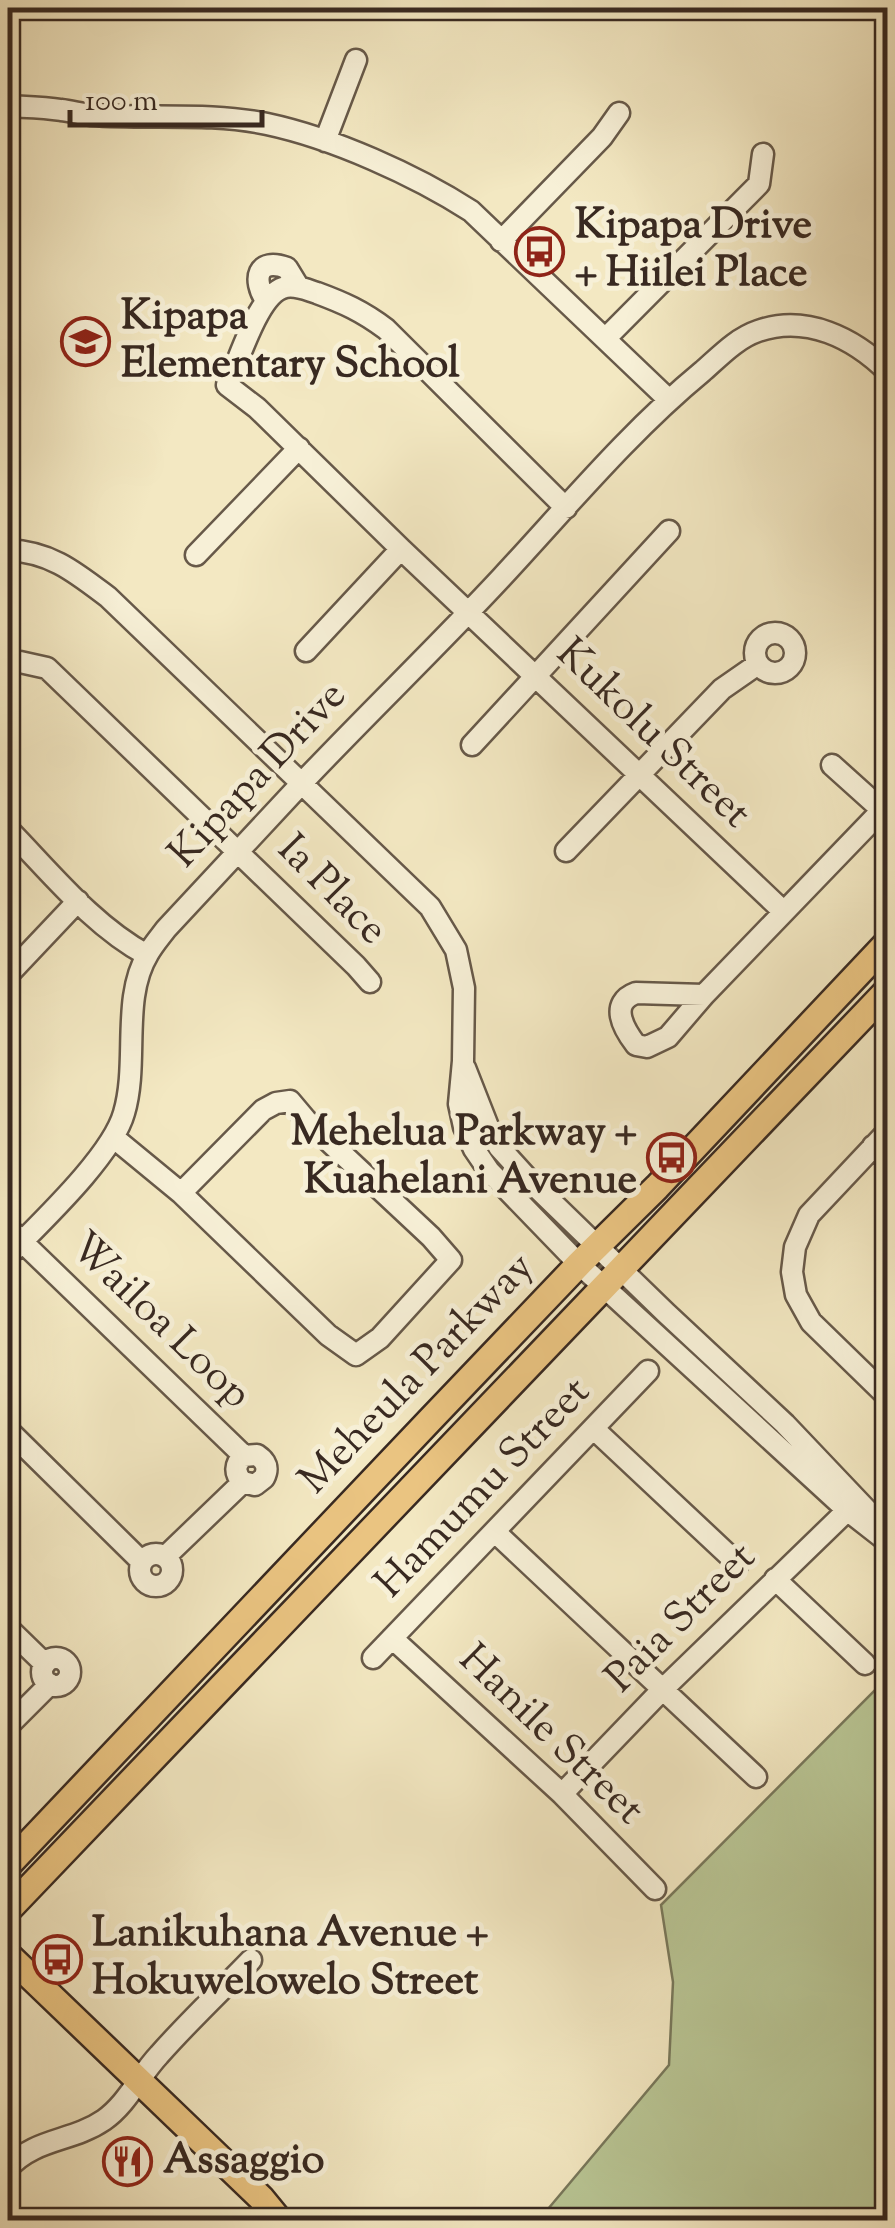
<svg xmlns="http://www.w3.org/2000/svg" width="895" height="2228" viewBox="0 0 895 2228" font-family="'Sorts Mill Goudy',serif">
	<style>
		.green { fill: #b9c695; stroke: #78785b; stroke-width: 2.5 }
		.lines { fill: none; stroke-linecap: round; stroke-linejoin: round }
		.minor-casing { stroke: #675949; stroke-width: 25 }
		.major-casing { stroke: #382921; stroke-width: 30 }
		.minor { stroke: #f7f0d7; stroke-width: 20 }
		.major { stroke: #eac481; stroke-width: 25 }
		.labels { text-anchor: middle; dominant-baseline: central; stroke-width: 10; stroke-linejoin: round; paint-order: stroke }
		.poi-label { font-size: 42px; font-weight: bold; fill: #382921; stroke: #f7f0d7; text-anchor: start }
		.street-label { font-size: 42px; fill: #382921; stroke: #f7f0d7 }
	</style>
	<rect width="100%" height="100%" fill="#f3e8c2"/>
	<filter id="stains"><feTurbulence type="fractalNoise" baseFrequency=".002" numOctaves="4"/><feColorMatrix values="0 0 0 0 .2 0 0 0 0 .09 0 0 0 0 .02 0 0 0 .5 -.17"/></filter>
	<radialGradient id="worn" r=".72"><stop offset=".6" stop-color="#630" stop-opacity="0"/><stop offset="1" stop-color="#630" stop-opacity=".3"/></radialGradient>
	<path class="green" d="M887 1678V2220H557L548 2209 669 2065 673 1982 661 1905Z"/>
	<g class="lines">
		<defs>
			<path id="minor" d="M8 106C25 107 44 107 61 110 71 111 81 114 91 115 150 119 210 112 267 124 333 138 415 175 471 211L668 399
				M325 141 356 60
				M501 241 602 137 619 113
				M266 301C252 279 257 257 287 268L298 286
				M605 339 759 184 763 154
				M566 508 386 329C362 311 344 303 317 293 307 290 297 285 286 287 258 292 240 360 227 385L257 408 401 549 784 912
				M887 516H888
				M8 550C51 552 75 572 108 597L430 907 456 950 464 988 463 1061 459 1104 464 1127 474 1149 489 1171 579 1264 847 1510 888 1542
				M196 555 299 448
				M755 653a20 20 0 1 1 40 0a20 20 0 1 1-40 0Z
				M306 651 401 549
				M20 662 47 668 356 966 370 982
				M472 745 669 531
				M832 765 882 810
				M8 829C50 872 93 926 147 955
				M566 851 722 689 758 664
				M8 975 78 901
				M704 995 636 993C609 1003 623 1028 636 1045L647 1047 668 1037 704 995 888 804
				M465 1068 489 1129 499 1147 529 1180 666 1313 785 1424 879 1523
				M290 1101 306 1120 431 1237 451 1260 380 1338 356 1355 328 1335 181 1193 263 1110 276 1103Z
				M888 1131 809 1215 795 1247 792 1272 796 1295 811 1322 888 1397
				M113 1137 181 1193
				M873 1146 888 1161
				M8 1228 244 1456
				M8 1256C40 1223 112 1156 124 1113 139 1063 121 998 148 954 153 945 160 937 166 929 211 881 256 832 301 784 367 714 436 648 502 577 567 507 629 432 703 371 720 356 737 338 758 331 806 314 854 338 888 372
				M594 1429 738 1564
				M8 1430 142 1562
				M495 1532 756 1777
				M140 1570a16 16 0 1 1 32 0a16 16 0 1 1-32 0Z
				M165 1557 243 1482 255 1485 264 1478C269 1468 266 1461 257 1455L244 1456C234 1464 234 1474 243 1482
				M775 1579 865 1664
				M8 1628 45 1664
				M392 1638 562 1794 655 1889
				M373 1658 648 1371
				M42 1672a14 14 0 1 1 28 0a14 14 0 1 1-28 0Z
				M8 1726 50 1684
				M562 1794 662 1690 857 1501
				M8 2168C35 2138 72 2142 104 2120 127 2104 140 2075 159 2055 188 2022 221 1991 251 1960"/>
			<path id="major" d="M8 1865 431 1419 579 1264 657 1187 888 942
				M8 1910 888 990
				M8 1955 261 2198 279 2220"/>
		</defs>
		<use href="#minor" class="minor-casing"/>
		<use href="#major" class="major-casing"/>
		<use href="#minor" class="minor"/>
		<use href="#major" class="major"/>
	</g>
	<defs>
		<symbol id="bus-ring" viewBox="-11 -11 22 22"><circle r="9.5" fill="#f7f0d7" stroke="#8f2418" stroke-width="1.5"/><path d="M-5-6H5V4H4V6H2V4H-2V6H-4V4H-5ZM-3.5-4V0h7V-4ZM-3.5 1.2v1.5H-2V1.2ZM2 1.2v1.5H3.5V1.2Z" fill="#8f2418"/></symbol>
		<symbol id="school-ring" viewBox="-11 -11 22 22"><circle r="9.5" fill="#f7f0d7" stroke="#8f2418" stroke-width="1.5"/><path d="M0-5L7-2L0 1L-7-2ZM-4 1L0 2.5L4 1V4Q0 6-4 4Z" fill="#8f2418"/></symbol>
		<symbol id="restaurant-ring" viewBox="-11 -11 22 22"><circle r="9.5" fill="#f7f0d7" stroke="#8f2418" stroke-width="1.5"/><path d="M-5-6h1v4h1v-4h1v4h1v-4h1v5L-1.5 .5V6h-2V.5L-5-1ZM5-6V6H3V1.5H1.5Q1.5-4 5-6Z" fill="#8f2418"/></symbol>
	</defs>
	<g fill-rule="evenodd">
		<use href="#bus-ring" x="512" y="224" width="55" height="55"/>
		<use href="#school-ring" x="58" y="314" width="55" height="55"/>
		<use href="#bus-ring" x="644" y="1130" width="55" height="55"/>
		<use href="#bus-ring" x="30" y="1932" width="55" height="55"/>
		<use href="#restaurant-ring" x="100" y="2134" width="55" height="55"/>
	</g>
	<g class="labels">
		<g class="poi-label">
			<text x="575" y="227">Kipapa Drive<tspan x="575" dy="48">+ Hiilei Place</tspan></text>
			<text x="121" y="318">Kipapa<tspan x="121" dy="48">Elementary School</tspan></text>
			<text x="637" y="1134" text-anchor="end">Mehelua Parkway +<tspan x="637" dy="48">Kuahelani Avenue</tspan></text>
			<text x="92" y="1935">Lanikuhana Avenue +<tspan x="92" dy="48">Hokuwelowelo Street</tspan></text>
			<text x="163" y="2162">Assaggio</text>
		</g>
		<g class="street-label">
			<text transform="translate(652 735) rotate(44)">Kukolu Street</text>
			<text transform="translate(259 776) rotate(-47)">Kipapa Drive</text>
			<text transform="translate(331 891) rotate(45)">Ia Place</text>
			<text transform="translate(159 1322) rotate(44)">Wailoa Loop</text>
			<text transform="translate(418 1375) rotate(-46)">Meheula Parkway</text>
			<text transform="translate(484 1489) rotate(-46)">Hamumu Street</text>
			<text transform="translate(682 1619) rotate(-45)">Paia Street</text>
			<text transform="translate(550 1736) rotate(44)">Hanile Street</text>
		</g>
	</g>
	<rect width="895" height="2228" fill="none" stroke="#f3e8c2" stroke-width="40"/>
	<rect x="10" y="10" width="875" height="2208" fill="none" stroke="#382921" stroke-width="5"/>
	<rect x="20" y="20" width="855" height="2188" fill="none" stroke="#382921" stroke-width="2.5"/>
	<path d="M70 110v15h192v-15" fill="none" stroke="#382921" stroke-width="5"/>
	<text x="85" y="110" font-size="30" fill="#382921" stroke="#f7f0d7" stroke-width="8" paint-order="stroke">100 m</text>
	<rect width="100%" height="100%" filter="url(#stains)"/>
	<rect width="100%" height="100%" fill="url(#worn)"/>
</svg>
